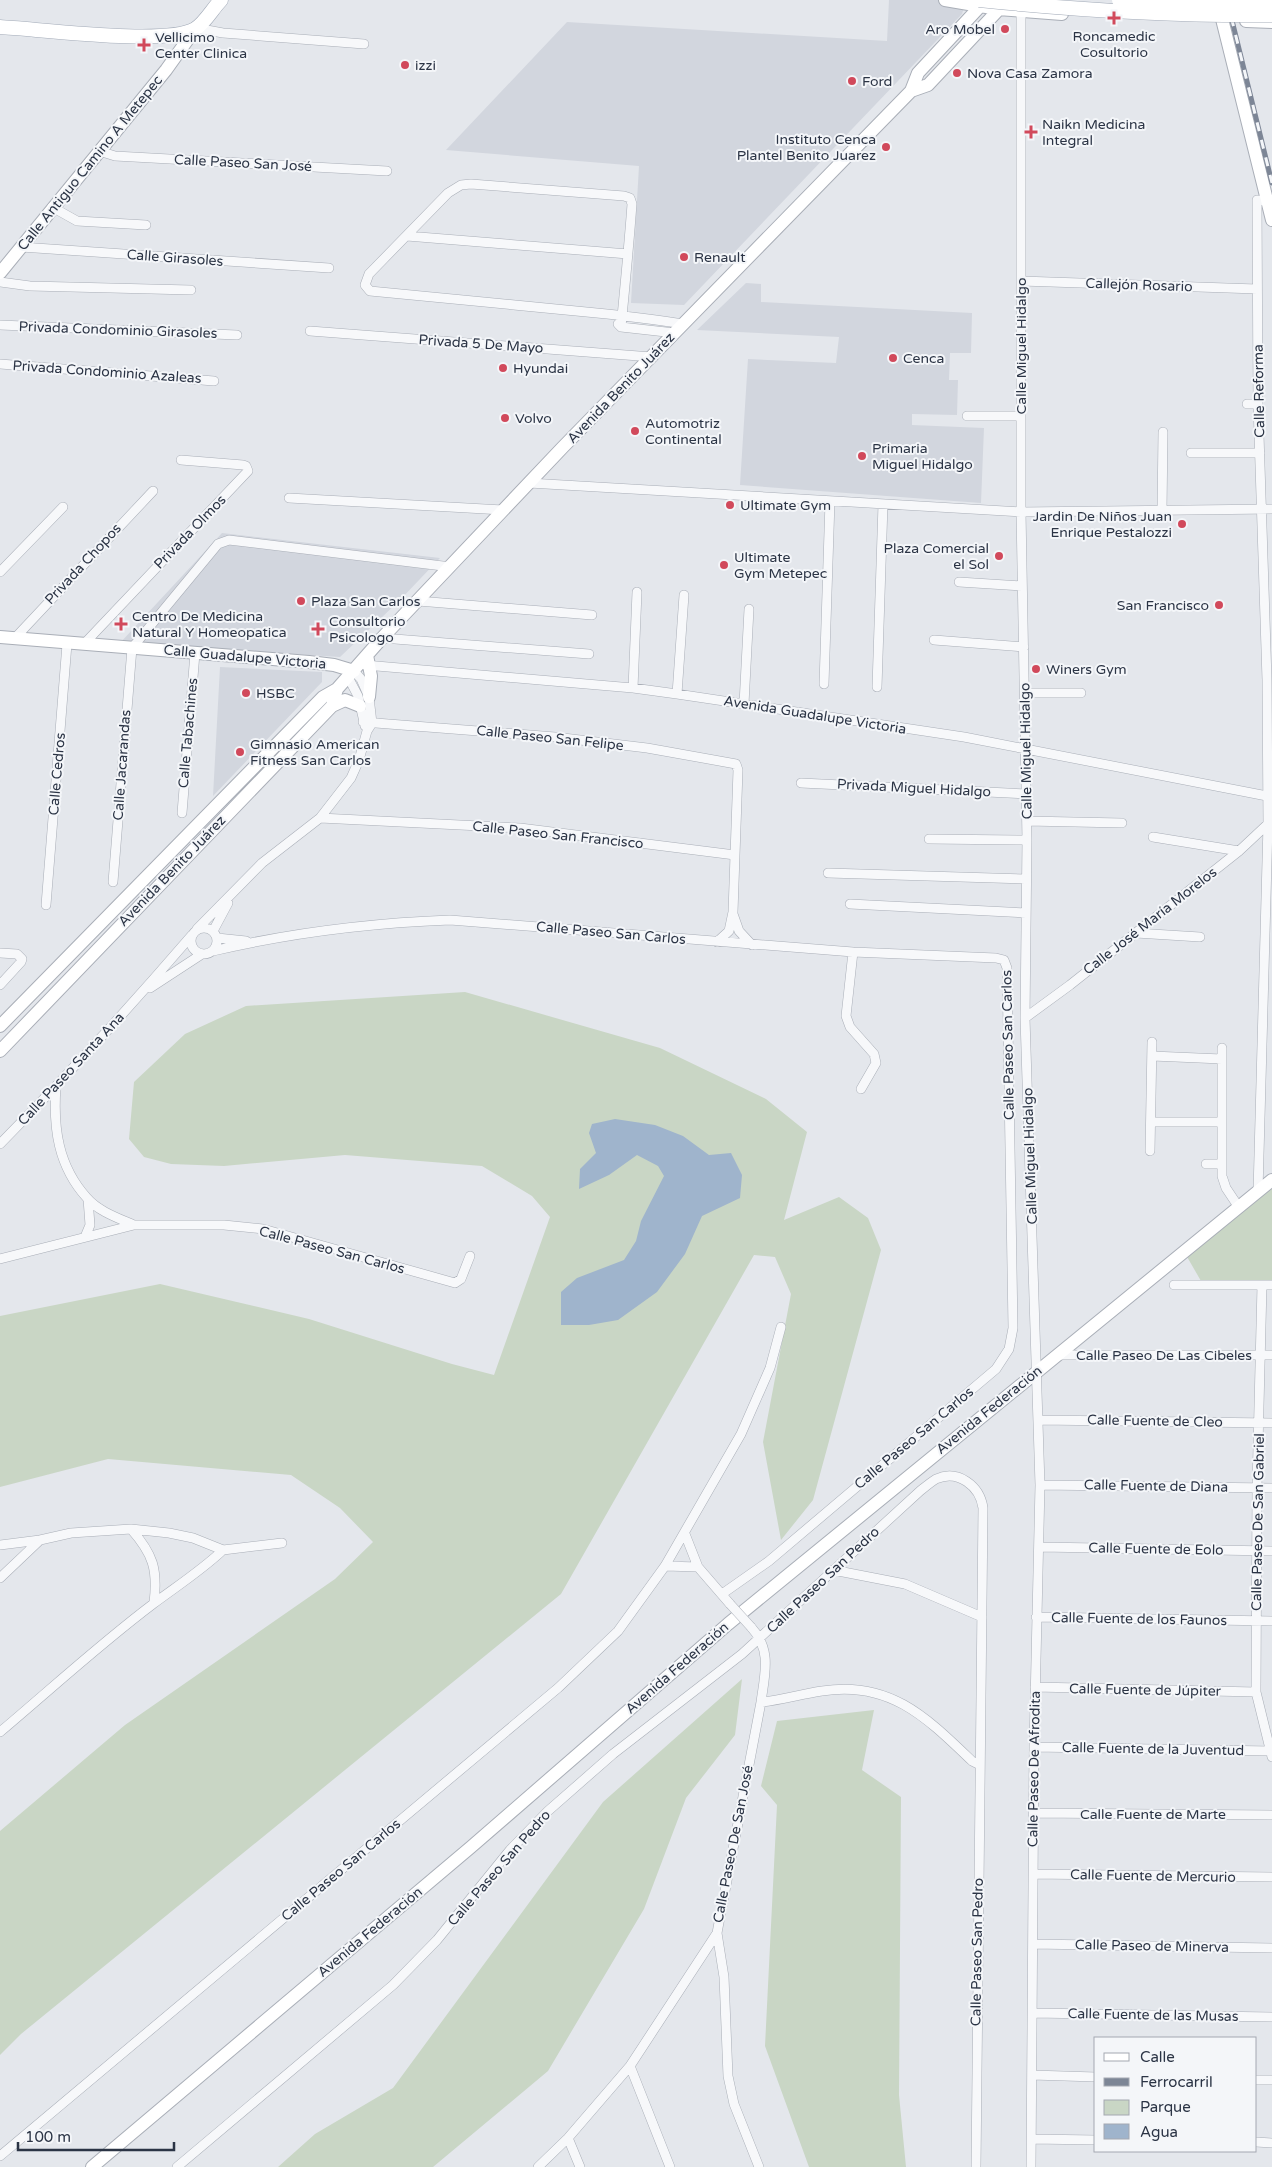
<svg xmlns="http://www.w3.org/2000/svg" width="1272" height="2167" viewBox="0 0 1272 2167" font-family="'Varela Round',sans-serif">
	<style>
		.built { fill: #d2d6de }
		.green { fill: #c9d6c5 }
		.water { fill: #9fb4cc }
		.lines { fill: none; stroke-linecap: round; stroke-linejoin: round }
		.street-casing { stroke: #a9aeb7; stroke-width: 10 }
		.secondary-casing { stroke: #a9aeb7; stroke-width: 14 }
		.primary-casing { stroke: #a3abb8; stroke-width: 15 }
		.street { stroke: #f7f8fa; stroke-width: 9 }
		.secondary { stroke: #fff; stroke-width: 12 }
		.primary { stroke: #fff; stroke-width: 14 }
		.rail-casing { stroke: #7d8696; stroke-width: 5 }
		.rail { stroke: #f4f6f9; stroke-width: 3; stroke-dasharray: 9; stroke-linecap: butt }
		.street-bridge-casing { stroke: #a9aeb7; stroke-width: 10; stroke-linecap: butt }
		.primary-bridge-casing { stroke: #a3abb8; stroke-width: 15; stroke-linecap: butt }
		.street-bridge { stroke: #f7f8fa; stroke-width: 9 }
		.primary-bridge { stroke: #fff; stroke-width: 14 }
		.poi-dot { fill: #d1495b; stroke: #f4f6f9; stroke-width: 2 }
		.labels { text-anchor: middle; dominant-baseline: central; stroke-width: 4; stroke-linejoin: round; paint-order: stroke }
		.poi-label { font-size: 14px; fill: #2b3445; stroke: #f4f6f9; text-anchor: start }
		.street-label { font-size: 14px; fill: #2b3445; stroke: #f4f6f9 }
	</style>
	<rect width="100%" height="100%" fill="#e4e7ec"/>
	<path class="built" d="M889 0H961L965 4 962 14 684 305 631 303 639 166 446 150 567 22 887 41Z
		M746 283 761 284V302L972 313 971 353H950L949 380H958L957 415 912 414V425L984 428 981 503 740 485 748 359 836 363 839 337 697 330Z
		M222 533 440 558 400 600 340 657 120 643Z
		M220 667 322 672V682L213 796Z"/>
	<path class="green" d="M465 992 660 1048 766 1099 807 1132 784 1220 839 1197 868 1218 881 1250 813 1500 781 1540 763 1442 791 1294 775 1257 754 1255 561 1594 21 2034 0 2055V1831L125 1725 335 1579 373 1542 340 1508 291 1475 108 1459 0 1487V1316L160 1284 309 1319 452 1364 494 1375 550 1217 532 1196 482 1166 345 1155 224 1166 171 1164 144 1157 129 1139 134 1082 185 1034 246 1006Z
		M1272 1188V1281H1201L1186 1255Z
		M742 1679 735 1735 686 1798 644 1909 548 2071 433 2167H278L315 2134 393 2088 603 1802Z
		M874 1710 862 1770 901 1797 899 2095 906 2167H809L765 2046 777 1805 761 1786 777 1721Z"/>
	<path class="water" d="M615 1119 655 1125 683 1136 709 1155 731 1153 742 1175 740 1198 702 1216 685 1254 657 1292 618 1320 589 1325H561V1292L577 1278 624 1260 636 1241 641 1221 664 1176 658 1166 637 1155 609 1175 579 1189 580 1169 596 1153 589 1133 592 1124Z"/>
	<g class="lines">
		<defs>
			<path id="street" d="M1021 11V512L1027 840 1025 1018 1040 1485 1034 1747 1031 2167
				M196 28 223 33 364 44
				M99 151 115 156 387 171
				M52 207 77 221 146 225
				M407 236 628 254
				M21 247 329 268
				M1021 281 1257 289
				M0 282 30 286 191 290
				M618 324 621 327 675 333
				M0 325 237 335
				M621 327C625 286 629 245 632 204L630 198 624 196 471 184 461 185 448 193 369 274 365 285 370 291 607 314C633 317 658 320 684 324
				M310 331 652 357
				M0 364 214 381
				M1247 404H1258
				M967 416H1021
				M1191 453H1260
				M529 483 1021 512 1272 509
				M289 498 503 510
				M1162 511 1163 432
				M0 572 63 507
				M959 582 1022 586
				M418 601 592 615
				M15 638 153 491
				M382 638 589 654
				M934 640 1024 647
				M84 644 248 471 246 466 243 465 181 460
				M365 665 633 688 677 694 964 737 1267 796
				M348 677 358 696 365 726
				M824 684 830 501
				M877 687 883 504
				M633 688 637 592
				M1025 693H1081
				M677 694 684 595
				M744 704 749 609
				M363 722 555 737 647 748 736 764 738 770 733 912 729 931 717 942
				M801 783 1027 794
				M182 813 195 653
				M320 818 520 828 735 855
				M1027 821 1122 823
				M1153 837 1239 851
				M929 839 1027 840
				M828 873 1026 879
				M113 882 132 648 218 544 229 540 451 567
				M850 904 1026 913
				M46 905 67 644
				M733 914 739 931 752 945
				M191 941a13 13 0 1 1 26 0a13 13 0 1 1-26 0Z
				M197 929 262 863 320 818 351 778 359 760 367 731 372 723 369 697 361 679 354 671
				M213 931 228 903
				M1136 933 1200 937
				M217 938 246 941
				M213 951C290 933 371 923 450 920L853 952 996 958 1004 960 1007 968 1013 1328 1009 1349 996 1369 769 1561 722 1594
				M853 952 846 1016 850 1027 874 1054 876 1063 861 1089
				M0 953 17 954 22 959 21 962 0 985
				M150 988 202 954
				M1025 1018 1070 985 1239 851 1270 822
				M1222 1048V1176L1226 1188 1238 1206
				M1152 1056 1222 1059
				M56 1087C53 1128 58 1166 87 1198 98 1211 118 1218 134 1225
				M1151 1122H1221
				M0 1144C66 1077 130 1007 192 935
				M1150 1151 1152 1042
				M1206 1164H1221
				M1258 1192 1268 824 1267 680 1258 404 1257 200 1267 201
				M85 1237 90 1225 88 1199
				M0 1259 134 1225H224L263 1229 455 1283 461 1279 470 1256
				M1174 1285H1272
				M1262 1285 1257 1487 1256 1692 1272 1757
				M1057 1355H1272
				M1039 1420 1272 1423
				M1040 1485 1272 1488
				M131 1529C153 1554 158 1569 154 1603
				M685 1534 698 1567 730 1604
				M0 1545 40 1540 71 1533 131 1529 169 1533 193 1538 223 1550 282 1543
				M1040 1547 1272 1551
				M665 1566 698 1567
				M833 1570 905 1584 982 1617
				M0 1578 40 1540
				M1036 1617 1272 1621
				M751 1627C772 1650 765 1673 761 1702L717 1933 724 1977 728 2076 734 2104 759 2167
				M1035 1687 1256 1692
				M761 1702C782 1700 801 1694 822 1691 890 1680 927 1718 972 1761L980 1765
				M0 1732C51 1689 100 1644 153 1604 177 1586 202 1570 223 1550
				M1034 1747 1271 1751
				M1034 1813 1272 1815
				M1033 1874 1272 1877
				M1033 1944 1272 1948
				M1033 2013 1272 2017
				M630 2066 670 2167
				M1032 2075 1096 2077
				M1256 2080H1272
				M568 2138 580 2167
				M1032 2139 1096 2140
				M1256 2142 1272 2143
				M0 2156 558 1688 618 1631 665 1566 741 1434 770 1368 781 1327
				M177 2167 393 1985 437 1940 510 1850 548 1811 613 1754 742 1654 920 1491C925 1487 931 1482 936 1479 958 1469 980 1486 983 1508L976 2167
				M538 2167 568 2138 630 2066 717 1933"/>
			<path id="secondary" d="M945 0 998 9 1062 14
				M1219 7 1272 220
				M1246 21 1272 22
				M911 91 928 85 1003 5
				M0 273 166 70 196 28
				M0 637 309 662 334 665 354 671
				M367 655 371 676 369 697
				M332 706 345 700 360 706
				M0 1026 323 697 337 689 382 638 563 447 911 91 918 73 986 0
				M0 1051 332 706 337 689
				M92 2167 471 1847 728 1624 1272 1180"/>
			<path id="primary" d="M0 27C39 29 166 46 195 29 205 23 213 8 221 0"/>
		</defs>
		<use href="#street" class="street-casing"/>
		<use href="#secondary" class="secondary-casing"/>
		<use href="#primary" class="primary-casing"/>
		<use href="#street" class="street"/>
		<use href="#secondary" class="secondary"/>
		<use href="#primary" class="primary"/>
		<defs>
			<path id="rail" d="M1227 0 1272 183"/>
		</defs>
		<use href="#rail" class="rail-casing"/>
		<use href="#rail" class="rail"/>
		<defs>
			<path id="street-bridge" d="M730 1604 751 1627"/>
			<path id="primary-bridge" d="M979 0C1076 10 1174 16 1272 15
				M1119 0 1272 5"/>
		</defs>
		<use href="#street-bridge" class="street-bridge-casing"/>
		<use href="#primary-bridge" class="primary-bridge-casing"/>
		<use href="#street-bridge" class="street-bridge"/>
		<use href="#primary-bridge" class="primary-bridge"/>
	</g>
	<g class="poi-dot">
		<path d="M1111.5 10.5h5v5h5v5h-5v5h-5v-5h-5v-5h5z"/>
		<circle cx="1005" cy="29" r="5"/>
		<path d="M141.5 37.5h5v5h5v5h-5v5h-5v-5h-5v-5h5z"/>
		<circle cx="405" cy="65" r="5"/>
		<circle cx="957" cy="73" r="5"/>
		<circle cx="852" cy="81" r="5"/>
		<path d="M1028.5 124.5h5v5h5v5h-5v5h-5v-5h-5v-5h5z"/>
		<circle cx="886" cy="147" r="5"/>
		<circle cx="684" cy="257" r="5"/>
		<circle cx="893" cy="358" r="5"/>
		<circle cx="503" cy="368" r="5"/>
		<circle cx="505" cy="418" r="5"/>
		<circle cx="635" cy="431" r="5"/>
		<circle cx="862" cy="456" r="5"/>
		<circle cx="730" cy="505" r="5"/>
		<circle cx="1182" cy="524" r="5"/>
		<circle cx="999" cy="556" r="5"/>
		<circle cx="724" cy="565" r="5"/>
		<circle cx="301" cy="601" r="5"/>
		<circle cx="1219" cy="605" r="5"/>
		<path d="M118.5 616.5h5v5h5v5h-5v5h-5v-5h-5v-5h5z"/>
		<path d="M315.5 621.5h5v5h5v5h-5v5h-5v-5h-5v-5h5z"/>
		<circle cx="1036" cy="669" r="5"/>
		<circle cx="246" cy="693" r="5"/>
		<circle cx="240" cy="752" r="5"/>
	</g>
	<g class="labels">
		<g class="poi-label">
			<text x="995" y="29" text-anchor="end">Aro Mobel</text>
			<text x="1114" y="36" text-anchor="middle">Roncamedic<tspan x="1114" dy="16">Cosultorio</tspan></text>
			<text x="155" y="37">Vellicimo<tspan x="155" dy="16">Center Clinica</tspan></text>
			<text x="415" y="65">izzi</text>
			<text x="967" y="73">Nova Casa Zamora</text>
			<text x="862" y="81">Ford</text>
			<text x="1042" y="124">Naikn Medicina<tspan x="1042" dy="16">Integral</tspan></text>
			<text x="876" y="139" text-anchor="end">Instituto Cenca<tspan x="876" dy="16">Plantel Benito Juarez</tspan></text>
			<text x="694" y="257">Renault</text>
			<text x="903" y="358">Cenca</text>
			<text x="513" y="368">Hyundai</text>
			<text x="515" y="418">Volvo</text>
			<text x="645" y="423">Automotriz<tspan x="645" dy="16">Continental</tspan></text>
			<text x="872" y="448">Primaria<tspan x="872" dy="16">Miguel Hidalgo</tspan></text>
			<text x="740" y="505">Ultimate Gym</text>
			<text x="1172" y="516" text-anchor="end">Jardin De Niños Juan<tspan x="1172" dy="16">Enrique Pestalozzi</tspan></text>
			<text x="989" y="548" text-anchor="end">Plaza Comercial<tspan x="989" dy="16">el Sol</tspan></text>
			<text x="734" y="557">Ultimate<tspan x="734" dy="16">Gym Metepec</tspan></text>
			<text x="311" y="601">Plaza San Carlos</text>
			<text x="1209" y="605" text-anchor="end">San Francisco</text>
			<text x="132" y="616">Centro De Medicina<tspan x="132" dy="16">Natural Y Homeopatica</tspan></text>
			<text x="329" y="621">Consultorio<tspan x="329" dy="16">Psicologo</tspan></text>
			<text x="1046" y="669">Winers Gym</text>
			<text x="256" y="693">HSBC</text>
			<text x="250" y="744">Gimnasio American<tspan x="250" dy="16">Fitness San Carlos</tspan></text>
		</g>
		<g class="street-label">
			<text transform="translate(90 163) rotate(-51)">Calle Antiguo Camino A Metepec</text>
			<text transform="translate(243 163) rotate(3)">Calle Paseo San José</text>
			<text transform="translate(175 258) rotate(4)">Calle Girasoles</text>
			<text transform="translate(1139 285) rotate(2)">Callejón Rosario</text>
			<text transform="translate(118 330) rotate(2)">Privada Condominio Girasoles</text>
			<text transform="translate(481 344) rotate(4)">Privada 5 De Mayo</text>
			<text transform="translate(1021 346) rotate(-90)">Calle Miguel Hidalgo</text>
			<text transform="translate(107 372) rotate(4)">Privada Condominio Azaleas</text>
			<text transform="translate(621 388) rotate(-46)">Avenida Benito Juárez</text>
			<text transform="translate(1259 391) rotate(-91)">Calle Reforma</text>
			<text transform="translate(190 532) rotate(-46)">Privada Olmos</text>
			<text transform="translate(83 564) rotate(-47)">Privada Chopos</text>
			<text transform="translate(245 657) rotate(5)">Calle Guadalupe Victoria</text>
			<text transform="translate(815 715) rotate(9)">Avenida Guadalupe Victoria</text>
			<text transform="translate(188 733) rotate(-85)">Calle Tabachines</text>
			<text transform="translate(550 738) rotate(6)">Calle Paseo San Felipe</text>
			<text transform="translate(1026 751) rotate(-91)">Calle Miguel Hidalgo</text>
			<text transform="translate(122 765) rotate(-86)">Calle Jacarandas</text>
			<text transform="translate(57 774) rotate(-85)">Calle Cedros</text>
			<text transform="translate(914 788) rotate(3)">Privada Miguel Hidalgo</text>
			<text transform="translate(558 835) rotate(6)">Calle Paseo San Francisco</text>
			<text transform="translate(172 871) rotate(-46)">Avenida Benito Juárez</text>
			<text transform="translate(1150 921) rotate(-38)">Calle José María Morelos</text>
			<text transform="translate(611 933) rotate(5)">Calle Paseo San Carlos</text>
			<text transform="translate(1008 1045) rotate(-91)">Calle Paseo San Carlos</text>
			<text transform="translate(71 1069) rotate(-47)">Calle Paseo Santa Ana</text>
			<text transform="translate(1030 1156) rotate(-92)">Calle Miguel Hidalgo</text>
			<text transform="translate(332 1250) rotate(15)">Calle Paseo San Carlos</text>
			<text x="1164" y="1355">Calle Paseo De Las Cibeles</text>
			<text transform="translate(989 1410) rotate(-39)">Avenida Federación</text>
			<text transform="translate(1155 1421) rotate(1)">Calle Fuente de Cleo</text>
			<text transform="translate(914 1438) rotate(-40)">Calle Paseo San Carlos</text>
			<text transform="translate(1156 1486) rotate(1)">Calle Fuente de Diana</text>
			<text transform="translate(1258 1522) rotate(-89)">Calle Paseo De San Gabriel</text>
			<text transform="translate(1156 1549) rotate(1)">Calle Fuente de Eolo</text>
			<text transform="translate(823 1580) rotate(-43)">Calle Paseo San Pedro</text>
			<text transform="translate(1139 1619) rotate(1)">Calle Fuente de los Faunos</text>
			<text transform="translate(677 1668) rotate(-41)">Avenida Federación</text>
			<text transform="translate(1145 1690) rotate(1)">Calle Fuente de Júpiter</text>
			<text transform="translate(1153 1749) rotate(1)">Calle Fuente de la Juventud</text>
			<text transform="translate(1034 1769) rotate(-89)">Calle Paseo De Afrodita</text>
			<text x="1153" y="1814">Calle Fuente de Marte</text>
			<text transform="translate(733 1844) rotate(-79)">Calle Paseo De San José</text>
			<text transform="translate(499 1868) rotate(-49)">Calle Paseo San Pedro</text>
			<text transform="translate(341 1870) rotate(-40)">Calle Paseo San Carlos</text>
			<text transform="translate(1153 1876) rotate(1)">Calle Fuente de Mercurio</text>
			<text transform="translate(370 1932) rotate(-40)">Avenida Federación</text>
			<text transform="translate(1152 1946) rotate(1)">Calle Paseo de Minerva</text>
			<text transform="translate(977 1952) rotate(-89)">Calle Paseo San Pedro</text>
			<text transform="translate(1153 2015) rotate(1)">Calle Fuente de las Musas</text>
		</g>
	</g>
	<rect x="1094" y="2037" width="162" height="115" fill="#f4f6f9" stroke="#a4a8b1"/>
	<rect x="1104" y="2053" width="25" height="8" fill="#ffffff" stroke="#a4a8b1"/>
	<text x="1140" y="2062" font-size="15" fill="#2b3445">Calle</text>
	<rect x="1104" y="2078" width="25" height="8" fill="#7d8696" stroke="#a4a8b1"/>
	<text x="1140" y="2087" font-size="15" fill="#2b3445">Ferrocarril</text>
	<rect x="1104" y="2100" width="25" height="15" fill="#c9d6c5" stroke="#a4a8b1"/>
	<text x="1140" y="2112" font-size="15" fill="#2b3445">Parque</text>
	<rect x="1104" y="2124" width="25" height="15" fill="#9fb4cc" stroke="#a4a8b1"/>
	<text x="1140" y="2137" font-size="15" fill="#2b3445">Agua</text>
	<path d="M18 2142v8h156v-8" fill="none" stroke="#2b3445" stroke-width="2.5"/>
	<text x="25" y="2142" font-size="15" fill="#2b3445" stroke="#f4f6f9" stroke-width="4" paint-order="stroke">100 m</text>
</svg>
